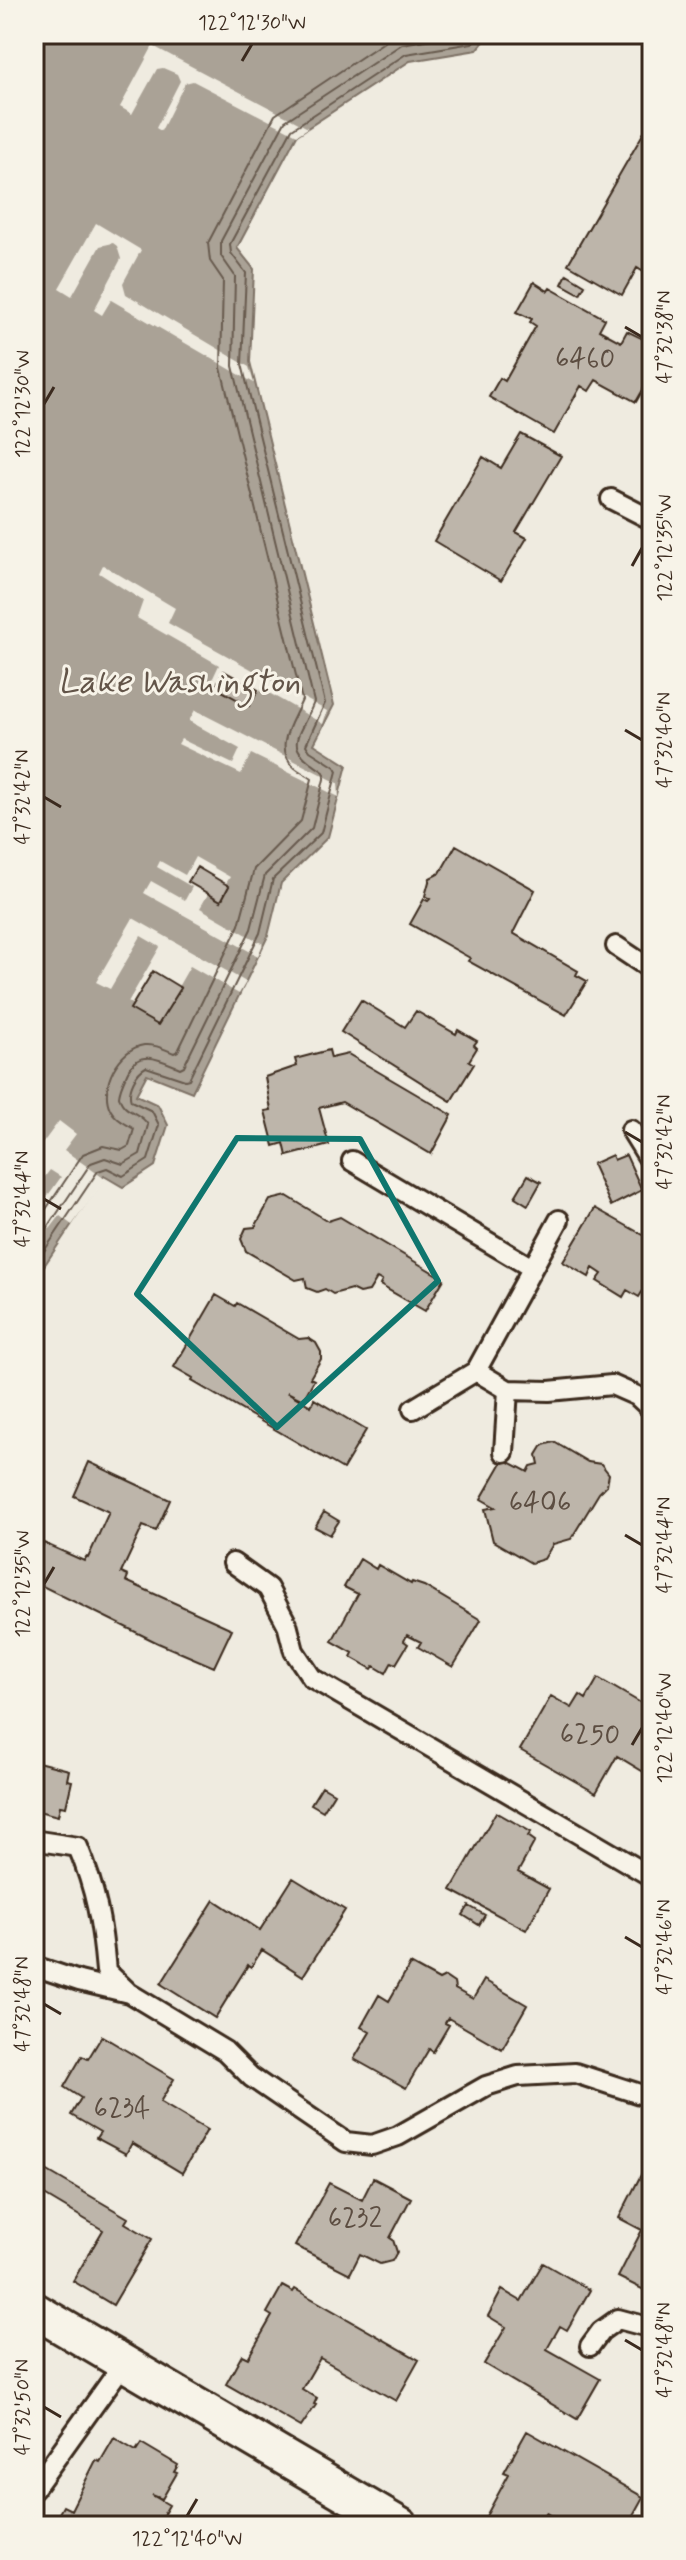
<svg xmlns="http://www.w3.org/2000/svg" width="686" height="2560" viewBox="0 0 686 2560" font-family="Mynerve,sans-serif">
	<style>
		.water { fill: #aaa296; stroke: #7e7266; stroke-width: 2 }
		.pier { fill: #efebe0 }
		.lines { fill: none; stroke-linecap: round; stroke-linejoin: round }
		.shore { stroke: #675a4e; stroke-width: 2 }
		.building { fill: #bdb5aa; stroke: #3b2a1e; stroke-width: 2 }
		.service-casing { stroke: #3b2a1e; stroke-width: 24 }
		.minor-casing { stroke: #3b2a1e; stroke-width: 40 }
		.service { stroke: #f7f3e8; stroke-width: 18 }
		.minor { stroke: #f7f3e8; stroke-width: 34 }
		.marked { fill: none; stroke: #0f766e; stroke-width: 6; stroke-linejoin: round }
		.ticks { fill: none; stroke: #3b2a1e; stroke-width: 3 }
		.labels { text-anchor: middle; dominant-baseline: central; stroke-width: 6; stroke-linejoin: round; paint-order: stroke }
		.number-label { font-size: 28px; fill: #5c4d41 }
		.water-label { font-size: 34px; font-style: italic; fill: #625448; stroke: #f7f3e8 }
		.neatline { fill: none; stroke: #3b2a1e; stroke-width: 3 }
		.ticks-label { font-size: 20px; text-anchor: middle; fill: #3b2a1e }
	</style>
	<rect width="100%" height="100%" fill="#efebe0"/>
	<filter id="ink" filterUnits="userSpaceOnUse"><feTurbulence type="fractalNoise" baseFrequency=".0125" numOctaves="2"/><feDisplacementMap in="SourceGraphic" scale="16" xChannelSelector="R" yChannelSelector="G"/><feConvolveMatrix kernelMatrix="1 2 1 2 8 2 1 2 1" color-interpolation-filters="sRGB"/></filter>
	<g filter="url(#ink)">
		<path class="water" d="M34 34H490L477 50 410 61 297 135 237 248 254 269 250 362 334 705 314 744 347 765 328 837 281 883 268 936 192 1092 147 1074 136 1095 158 1105 168 1125 155 1166 123 1187 104 1176 34 1281Z"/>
		<path class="pier" d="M153 46 308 128 297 135 193 81 185 83 161 131 156 128 180 81 177 74 163 68 157 69 132 114 120 107Z
			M96 223 141 250 123 283 126 294 249 367 254 383 111 300 102 315 94 310 121 259 117 246 113 243 100 246 72 296 59 288Z
			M103 565 175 608 168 623 327 711 323 724 262 689 246 699 212 680 219 665 137 618 143 601 99 573Z
			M195 710 338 783 339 797 251 754 241 774 178 744 181 739 233 764 240 749 189 721Z
			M195 857 230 877 220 893 211 889 200 908 263 944 258 956 144 893 151 881 185 900 192 887 157 867 160 861 185 875Z
			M133 918 246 982 239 994 190 966 159 1020 128 1002 160 947 141 936 110 989 96 982Z
			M59 1121 76 1134 64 1150 105 1179 72 1225 60 1216 50 1229 34 1215 61 1177 50 1170 40 1183 34 1179V1155Z"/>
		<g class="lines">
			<path class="shore" d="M34 1227 83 1154 103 1146 122 1150 129 1146 134 1129C125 1123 116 1120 110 1109 99 1087 119 1048 144 1045 155 1044 164 1049 174 1053L178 1051 239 925 254 869 301 821 312 779C307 775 300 772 295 768 272 747 293 722 302 700L221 368 223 280 210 261 208 243 275 115 396 34
				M34 1248 91 1163 105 1158 123 1164 140 1154 148 1125C141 1111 123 1114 119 1096 120 1087 124 1080 128 1071 140 1048 161 1060 180 1068L184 1066 251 929 265 875 312 828 325 775 324 772C280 744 299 740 314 702L233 366 235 276 221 256V241L285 121 402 44 462 34
				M34 1266 98 1171 107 1168 123 1176 148 1160 159 1125 152 1111 131 1101C127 1090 136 1072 146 1067L185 1080 189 1079 260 933 273 879 321 833 337 771 335 767 310 751 306 745 325 703 242 364 246 273 231 253 230 244 292 129 406 54 472 43 480 34"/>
		</g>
		<path class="building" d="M644 132 652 136V277L637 268 622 295 568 264Z
			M567 274 585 285 580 294 562 284Z
			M534 282 548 291 550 288 605 319 599 330 621 342 627 331 652 343V374L636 402 596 380 589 391 581 386 554 434 489 397 500 378 505 381 536 326 530 322 532 319 517 312Z
			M521 434 561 456 516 532 527 538 501 581 434 541 483 457 501 468Z
			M224 671 258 690 249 706 215 687Z
			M456 845 535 890 513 933 578 971 576 975 587 981 566 1015 468 961 470 958 410 924 424 899 428 901 430 899 425 896 430 878 440 873Z
			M197 867 229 886 221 901 188 882Z
			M153 971 181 988 158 1025 130 1009Z
			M361 1000 405 1027 416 1011 456 1034 458 1030 477 1041 474 1045 477 1048 469 1061 474 1064 451 1101 341 1032Z
			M329 1050 331 1058 348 1054 452 1115 431 1154 342 1102 319 1108 329 1145 287 1156 284 1143 274 1146 265 1111 271 1110 265 1077 297 1066 295 1059Z
			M612 1155 614 1160 626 1155 642 1190 611 1206 592 1164Z
			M528 1175 541 1182 528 1205 515 1197Z
			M287 1196 328 1221 340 1217 444 1279 425 1311 380 1285 382 1281 377 1278 369 1291 359 1293 351 1289 333 1294 325 1289 317 1292 307 1288 305 1278 296 1280 246 1251 241 1239 246 1228 255 1227 270 1200Z
			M595 1208 652 1240V1276L639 1297 627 1290 623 1297 597 1281 602 1274 593 1268 589 1277 563 1262Z
			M216 1295 235 1306 237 1303 299 1339 308 1338 316 1343 321 1352V1359L310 1378 314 1380 303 1400 287 1392 311 1406 314 1399 366 1430 343 1469 192 1381 193 1378 174 1367Z
			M554 1442 588 1462 601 1464 609 1474 607 1485 599 1493 571 1539 553 1544 544 1559 531 1563 493 1541 485 1509 495 1507 481 1499 504 1459 528 1472 531 1466 539 1464 537 1455 543 1445Z
			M89 1462 170 1500 156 1531 143 1526 121 1573 128 1576 126 1581 232 1629 214 1667 158 1643 34 1582V1566L44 1543 84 1561 86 1557 88 1558 109 1512 74 1496Z
			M324 1512 339 1521 330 1535 315 1527Z
			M360 1559 376 1569 378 1565 411 1584 412 1582 424 1586 481 1620 453 1667 418 1647 421 1642 407 1635 404 1641 408 1644 396 1664 392 1662 386 1673 374 1666 372 1669 351 1657 353 1653 332 1641 358 1594 344 1587Z
			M598 1678 646 1706 641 1714 652 1721V1777L617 1756 596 1793 520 1750 551 1696 572 1708 580 1695 586 1699Z
			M34 1761 69 1770 67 1780 72 1781 66 1807 60 1806 58 1816 34 1810Z
			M322 1786 334 1793 323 1811 311 1804Z
			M496 1812 531 1832 528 1836 535 1841 518 1872 549 1889 526 1930 451 1890Z
			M293 1878 345 1910 303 1976 262 1950 251 1967 248 1965 215 2018 161 1984 214 1900 260 1930Z
			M469 1906 485 1915 479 1925 463 1915Z
			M410 1964 439 1980 445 1977 454 1983 455 1989 473 1999 484 1980 527 2005 502 2049 448 2018 445 2023 449 2025 433 2052 429 2049 406 2088 354 2059 370 2032 361 2027 379 1995 389 2001Z
			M102 2036 174 2079 160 2102 207 2130 182 2173 132 2143 126 2154 96 2138 100 2132 71 2115 81 2098 64 2087 82 2056 88 2059Z
			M34 2163 128 2218 125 2223 152 2239 113 2305 73 2281 103 2230 36 2190 34 2193Z
			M645 2167 652 2171V2294L618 2277 642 2230 619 2218Z
			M373 2178 411 2198 390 2238 393 2240 397 2252 392 2261 380 2264 360 2254 350 2274 295 2246 329 2183 362 2200Z
			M543 2263 590 2290 567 2330 560 2326 547 2349 600 2379 577 2419 484 2364 506 2327 488 2316 502 2290 521 2301Z
			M282 2286 293 2292 295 2289 419 2360 396 2401 320 2358 302 2389 317 2398 314 2404 316 2405 301 2427 226 2384 242 2355 248 2358 272 2316 267 2313Z
			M527 2431 643 2497 627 2526H595L586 2521 583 2526H568L546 2513 539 2526H500L485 2518 509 2474 504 2472Z
			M114 2438 136 2451 141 2443 178 2465 174 2472 177 2473 162 2499 152 2495 169 2505 157 2526H52L63 2506 71 2510 96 2460 100 2462Z
			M287 2516 304 2526H281Z"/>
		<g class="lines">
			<defs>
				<path id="service" d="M611 499 652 520
					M616 946 652 970
					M631 1130 652 1164
					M352 1161 532 1268
					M476 1371 508 1390 549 1391 612 1385 637 1396 652 1410
					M413 1409 476 1371 559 1220
					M504 1452 508 1390
					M233 1563 268 1588 287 1624 294 1651 312 1678 652 1877
					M39 1841 78 1847C96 1890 102 1924 106 1971L127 1991
					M34 1966 79 1981 129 1993 225 2051 251 2077 346 2142 372 2145 398 2136 486 2086 518 2076 575 2073 652 2098
					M590 2346 601 2331 618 2319 648 2327 652 2331
					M34 2489 124 2363"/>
				<path id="minor" d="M34 2310 401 2526"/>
			</defs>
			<use href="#service" class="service-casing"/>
			<use href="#minor" class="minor-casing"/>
			<use href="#service" class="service"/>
			<use href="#minor" class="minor"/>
		</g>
	</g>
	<path class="marked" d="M237 1138 360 1139 438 1281 277 1427 137 1294Z"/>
	<path class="ticks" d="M242 61 252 44M625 327 642 337M44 404 54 387M632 566 642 548M625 730 642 740M44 797 61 807M625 1132 642 1142M44 1199 61 1209M625 1535 642 1545M44 1584 54 1567M632 1745 642 1728M625 1937 642 1947M44 2004 61 2014M625 2340 642 2350M44 2407 61 2417M187 2516 197 2499"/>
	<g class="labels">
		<g class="number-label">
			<text x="585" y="359">6460</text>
			<text x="540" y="1503">6406</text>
			<text x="590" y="1735">6250</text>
			<text x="122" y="2109">6234</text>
			<text x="355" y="2219">6232</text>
		</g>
		<g class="water-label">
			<text x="179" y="682">Lake Washington</text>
		</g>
	</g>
	<rect width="686" height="2560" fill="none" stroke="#f7f3e8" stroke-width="88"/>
	<rect x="44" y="44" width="598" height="2472" class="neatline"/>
	<g class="ticks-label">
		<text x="252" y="29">122°12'30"W</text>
		<text transform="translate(664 337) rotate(-90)" y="7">47°32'38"N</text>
		<text transform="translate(22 404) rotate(-90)" y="7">122°12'30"W</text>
		<text transform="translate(664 548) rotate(-90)" y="7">122°12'35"W</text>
		<text transform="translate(664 740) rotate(-90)" y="7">47°32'40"N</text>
		<text transform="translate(22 797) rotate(-90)" y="7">47°32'42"N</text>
		<text transform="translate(664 1142) rotate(-90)" y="7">47°32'42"N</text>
		<text transform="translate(22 1199) rotate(-90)" y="7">47°32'44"N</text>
		<text transform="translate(664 1545) rotate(-90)" y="7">47°32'44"N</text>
		<text transform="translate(22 1584) rotate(-90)" y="7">122°12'35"W</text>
		<text transform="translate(664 1728) rotate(-90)" y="7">122°12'40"W</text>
		<text transform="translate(664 1947) rotate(-90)" y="7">47°32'46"N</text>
		<text transform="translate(22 2004) rotate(-90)" y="7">47°32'48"N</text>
		<text transform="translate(664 2350) rotate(-90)" y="7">47°32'48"N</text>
		<text transform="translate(22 2407) rotate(-90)" y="7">47°32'50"N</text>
		<text x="187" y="2545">122°12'40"W</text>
	</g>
</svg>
